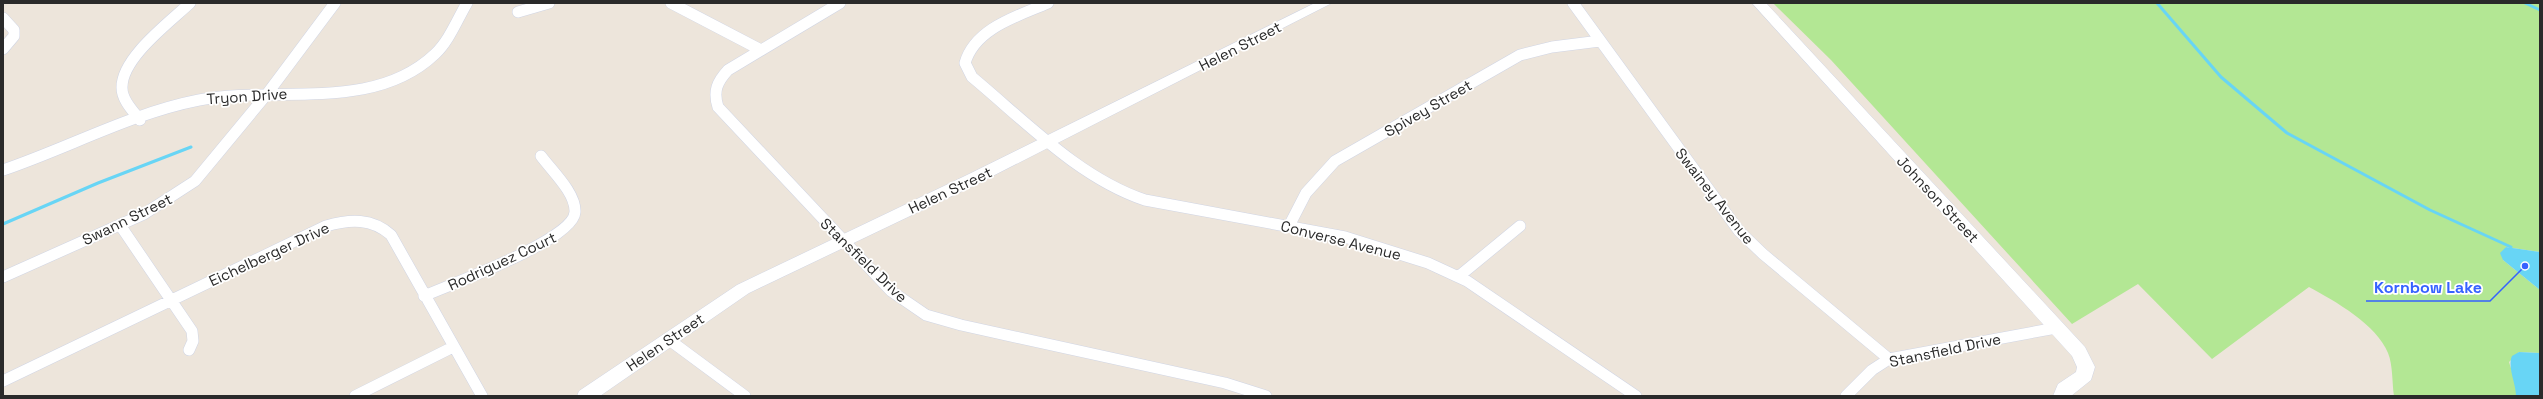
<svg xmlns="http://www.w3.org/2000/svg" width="2543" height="399" viewBox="0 0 2543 399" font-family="'Space Grotesk',sans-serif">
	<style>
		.green { fill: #b3e794 }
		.water { fill: #68d5f5 }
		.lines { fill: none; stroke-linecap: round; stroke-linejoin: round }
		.stream { stroke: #68d5f5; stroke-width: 3 }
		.street-casing { stroke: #d0d5e4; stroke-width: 12 }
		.secondary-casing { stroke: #d0d5e4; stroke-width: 1 }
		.street { stroke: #fff; stroke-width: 11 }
		.secondary { fill: #fff; fill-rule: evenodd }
		.labels { text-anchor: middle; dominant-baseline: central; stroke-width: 3.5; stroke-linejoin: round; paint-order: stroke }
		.street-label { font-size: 15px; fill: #2a2a2a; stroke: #fff }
		.leader { fill: none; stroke: #3662ff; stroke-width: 1.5 }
		.callout-dot { fill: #3662ff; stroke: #fff; stroke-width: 1.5 }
		.callout-label { font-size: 16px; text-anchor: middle; font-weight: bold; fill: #3662ff; stroke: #fff; stroke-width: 3.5; stroke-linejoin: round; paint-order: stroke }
	</style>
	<rect width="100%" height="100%" fill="#ede5db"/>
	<path class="green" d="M1773 3H2540V252L2506 247 2503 260 2540 290V353L2519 352 2509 362 2516 384V396H2394C2392 383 2393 365 2388 353 2377 325 2335 301 2309 287L2212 359 2138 284 2072 324 1831 60Z"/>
	<path class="water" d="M2506 247 2540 252V290L2503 260 2500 253Z
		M2519 352 2540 353V396H2516C2516 383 2507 367 2512 356Z"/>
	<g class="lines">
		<path class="stream" d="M2157 3 2221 77 2287 133 2430 210 2511 247
			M2525 3 2540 10
			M3 224 98 183 191 147"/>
		<defs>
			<path id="street" d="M671 3 761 50
				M840 3 728 70C717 82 713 91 718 107L891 291 926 315 961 325 1225 383 1266 396
				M1048 3C1018 16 975 28 965 63L972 77C1025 121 1079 178 1145 200L1345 237 1428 263 1467 281 1636 396
				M1573 3 1739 231 1763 254 1889 359
				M518 12 549 3
				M3 18 14 30V36L3 49
				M140 120C133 111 122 100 122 88 121 58 170 22 190 3
				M3 170C68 148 132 113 199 100 276 85 373 113 435 54 449 41 457 20 467 3
				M120 225 192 331 193 341 189 350
				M1289 226 1306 193 1335 161 1520 55 1552 47 1600 41
				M3 277 144 214 195 181 267 94 335 3
				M1458 277 1520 226
				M424 296C451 284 574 240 575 212 576 193 552 171 541 156
				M668 339 745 396
				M3 381 326 226C350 219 372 218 391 235L482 396
				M355 396 453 347
				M1846 396 1872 370 1889 359 2056 328"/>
			<path id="secondary" d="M1315 3H1332L979 183 749 293 600 396H577L579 391 737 285 967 175Z
				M1752 3H1766L2085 347 2095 367 2091 380 2071 396H2053L2058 384 2076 372 2077 367 2072 356Z"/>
		</defs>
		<use href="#street" class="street-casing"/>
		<use href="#secondary" class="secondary-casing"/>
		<use href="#street" class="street"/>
		<use href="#secondary" class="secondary"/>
	</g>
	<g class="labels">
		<g class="street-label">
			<text transform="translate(1240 46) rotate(-27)">Helen Street</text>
			<text transform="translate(247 96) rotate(-4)">Tryon Drive</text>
			<text transform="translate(1428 108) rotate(-30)">Spivey Street</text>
			<text transform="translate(950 190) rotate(-25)">Helen Street</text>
			<text transform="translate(1715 196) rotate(52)">Swainey Avenue</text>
			<text transform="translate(1938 199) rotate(47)">Johnson Street</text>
			<text transform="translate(127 219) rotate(-26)">Swann Street</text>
			<text transform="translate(1341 240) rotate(14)">Converse Avenue</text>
			<text transform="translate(269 254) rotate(-25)">Eichelberger Drive</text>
			<text transform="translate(864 260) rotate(44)">Stansfield Drive</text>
			<text transform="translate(502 261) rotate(-25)">Rodriguez Court</text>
			<text transform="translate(665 342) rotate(-34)">Helen Street</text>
			<text transform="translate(1945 350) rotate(-12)">Stansfield Drive</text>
		</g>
	</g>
	<path class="leader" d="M2525 266L2490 301H2366"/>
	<circle class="callout-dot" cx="2525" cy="266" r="4"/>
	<g class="callout-label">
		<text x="2428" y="293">Kornbow Lake</text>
	</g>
	<rect width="2543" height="399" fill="none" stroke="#2a2a2a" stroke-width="8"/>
</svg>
